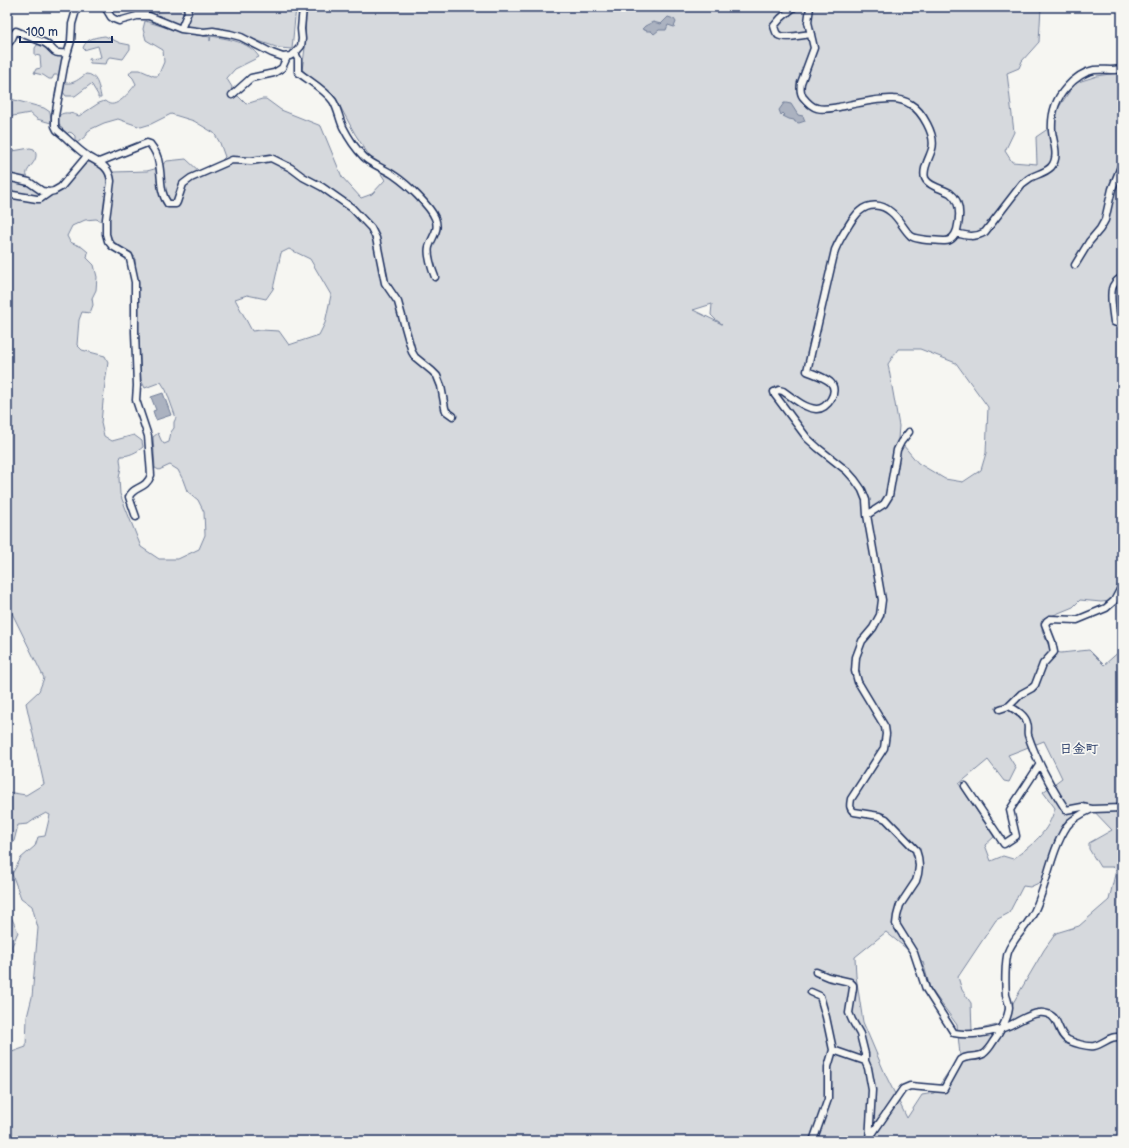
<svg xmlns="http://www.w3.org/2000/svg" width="1129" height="1148" viewBox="0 0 1129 1148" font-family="'Balsamiq Sans','Klee One',sans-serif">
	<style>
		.green { fill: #d6d9dd; stroke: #78849e; fill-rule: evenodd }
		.water { fill: #abb2c0; stroke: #717e99 }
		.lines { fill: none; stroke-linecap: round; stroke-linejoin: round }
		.minor-casing { stroke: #1b2f5e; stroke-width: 9 }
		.minor { stroke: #f6f6f2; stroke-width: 6 }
		.labels { text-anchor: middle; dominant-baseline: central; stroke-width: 3.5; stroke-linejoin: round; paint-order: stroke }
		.quarter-label { font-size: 13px; font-weight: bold; fill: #1b2f5e; stroke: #f6f6f2 }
	</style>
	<rect width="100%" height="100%" fill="#f6f6f2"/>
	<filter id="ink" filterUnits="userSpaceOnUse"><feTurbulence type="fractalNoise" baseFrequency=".025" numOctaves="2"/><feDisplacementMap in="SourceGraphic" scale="8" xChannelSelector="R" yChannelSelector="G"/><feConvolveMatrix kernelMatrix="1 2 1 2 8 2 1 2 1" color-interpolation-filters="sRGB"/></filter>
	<g filter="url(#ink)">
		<path class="green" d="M159 7H184C185 14 182 19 178 24L156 16Z
			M187 7H296L292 49 279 48 220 28 181 29Z
			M306 7H564L571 9 576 7H1041L1039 42 1022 61 1019 68 1007 73 1014 132 1005 151 1012 162 1037 164 1036 137 1055 124 1057 110 1075 83 1097 76 1122 72V602L1120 600 1101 602 1080 600 1073 607 1044 619 1042 630 1051 651 1061 653 1089 650 1104 665 1122 649V1141H7V989L9 995 8 1028 12 1052 26 1047 27 1017 32 997 38 928 32 906 21 898 12 874 21 858 35 846 38 837 45 836 50 815 46 813 35 819 28 824 18 825 14 841 7 848V792L26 795 44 784 26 703 39 691 44 678 9 607 7 606V152L30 148 34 149C42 161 24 168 27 176 29 182 38 187 43 190 46 192 48 192 52 192 53 192 57 192 58 192 68 189 78 166 91 161L97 164 107 174 114 172 147 171 158 168 167 161 186 159 200 172 217 165 225 157 220 143 214 133 194 121 171 114 151 124 141 127 118 119 104 123 91 129 87 132V135L77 143 75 141V136L72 133 69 132 67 134C50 119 59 107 79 116L99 103 105 101C105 102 110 104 110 104 119 106 131 90 136 84L133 78 129 74 132 70H140L154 76H158L164 62 163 50 146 40 143 29 145 21 184 33 210 37V41L211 36C227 39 249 41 259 57L235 69 227 78V79L232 87 231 92 233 96H238L246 104 262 99H266L281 110 321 126 342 177 361 198 372 194 385 180 355 134 335 97 302 70 305 48ZM96 219 108 223C108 243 120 247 135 257L141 380 145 388 161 382 166 390 176 418 174 422V428L171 432 169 442 164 444 161 440 158 433 153 437 155 468 159 470 170 465 178 470 183 480 187 491 198 500 204 512 205 535 199 549 178 559H159L141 547 120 494 119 478 121 467 120 459 121 456C129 456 137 452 143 447L142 441 134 435 112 441 104 436 101 423 104 391 108 362 105 356 82 350 77 345 79 320 82 312 90 313 93 305 92 298 96 290 97 277 94 265 87 258 88 252 82 247 70 242 67 236 72 226 85 220ZM289 249 310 259 331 295 325 323 319 335 289 345 279 331 261 330 252 331 235 299 247 295 266 299 273 289 281 253ZM712 304 711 315 716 320 722 324 693 310ZM898 349H920L956 363 988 407 986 453 981 470 963 482 945 479 918 463 898 439 899 426 888 364ZM1044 741 1062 778 1043 792 1055 808C1048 833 1033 844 1013 859L1003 856 991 861 985 845 994 837 959 784 988 760 1004 781 1009 782 1016 768 1008 755ZM1089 806 1112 830 1089 843V849L1100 867H1113L1116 870 1109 900 1079 926 1056 933 1044 950 1013 1003 1009 1022 972 1031 971 1003 962 990 958 977 996 920 1009 913 1023 886 1030 887 1041 882 1066 820ZM886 932 923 962 930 988 957 1025 960 1055 934 1093 922 1095 907 1118 886 1076 863 1022 856 976 855 957Z
			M105 36 120 43 130 45V49L123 59 111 57 108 58 106 64 90 63 89 59 98 58 101 57 98 46 87 49 85 50 83 48C86 38 97 37 105 36Z
			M41 44C45 45 47 47 48 51L57 57 62 56 63 60 59 75H54L52 79H49L43 75 34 73 36 69 41 68 40 56 35 55V48L37 45Z
			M86 74C97 74 99 87 101 97V98H98V95L92 85 91 84 75 96H66L63 92V86L66 83C74 84 79 79 86 74Z
			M7 98 44 108 50 112 51 118V123L37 119 30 113 13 116 7 121Z
			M7 908 18 932 12 946 13 955 7 968Z"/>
		<path class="water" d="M668 17 674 19 676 22 674 27 668 25 666 30H659L654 34 651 31H647L642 29 645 26 653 22 661 24Z
			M784 103H786L791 104 798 115 803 116 805 121 799 123 795 122 794 120 789 119 783 116 785 115 783 113 781 115 779 110Z
			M163 393 171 415 156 420 153 411 156 410 151 397Z"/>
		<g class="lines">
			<defs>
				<path id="minor" d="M77 7 72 24 71 41 65 61 55 116V126L57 130C67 138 76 148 86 155 97 163 109 164 111 181L106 219V234L108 241 112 246 129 256 130 259 135 282V332L137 386 136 400 148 436 151 475C146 490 133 486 129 497L136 517
					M105 7 111 17 114 19 119 21 137 16H149L181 29 204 32 213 31 230 34 241 37 272 53 283 57 290 56 295 53 301 46 302 39 301 29 303 7
					M794 7 781 18 774 26C775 29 775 32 778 35 784 39 803 35 811 34
					M810 7 808 22 814 48 801 83C800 89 800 93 803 97 807 102 812 107 817 108 824 110 832 108 839 107 854 104 877 98 893 99 898 99 906 101 910 104 922 111 936 135 932 149 930 157 922 169 925 178 927 183 932 185 936 187 941 189 946 191 950 193 962 202 960 218 957 230 955 236 951 241 945 241 936 240 918 241 911 236 904 230 899 218 891 212 882 204 869 203 860 211 857 213 855 217 852 220 845 231 840 238 835 250L807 371C814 374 824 377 830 382 840 391 827 410 816 409 804 408 793 398 783 391L779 390 774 392 775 395 807 438 818 448 847 471 855 480 862 490 866 500 867 515 882 600 880 615 873 628 862 641 856 657 855 671 858 682 885 727 886 734 884 748 851 799C850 805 849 808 854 812L879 816 886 819 916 850 918 857 919 866 918 874 916 881 900 905 897 916 896 924 914 953 926 989 954 1033C969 1036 993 1033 1008 1026 1018 1022 1028 1014 1039 1013 1042 1012 1045 1013 1048 1014 1060 1018 1057 1034 1068 1040 1074 1043 1087 1047 1094 1046 1104 1044 1111 1034 1122 1038
					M181 29 188 12 187 7
					M7 44C13 41 12 35 16 31L45 43C57 50 49 54 67 53
					M295 53 298 59V72C309 81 324 89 333 101 338 109 339 118 343 127 348 137 356 149 364 157 372 165 386 169 395 176 407 184 430 206 435 218 440 231 432 236 429 247 427 254 432 270 435 277
					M232 95 251 78 274 73 282 68 287 57
					M99 162 147 143 150 144C155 150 158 157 159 164 162 178 159 192 168 204H176L177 202 183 184 191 178 232 160 251 161 271 158 291 168 303 177 322 187 352 208 371 228 376 238 385 283 398 302 412 352 415 357 432 371 437 376 441 386 445 408 446 411 453 416
					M7 177 29 182 42 191 50 192 54 191 61 187 87 156
					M7 196 13 195 37 199H40L50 192
					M956 233C967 236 975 238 985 232L1022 184C1025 182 1027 180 1030 178 1037 174 1045 173 1051 167 1060 157 1053 142 1052 131 1051 115 1055 100 1066 88 1073 80 1083 72 1094 70 1103 69 1113 71 1122 69
					M1075 265 1089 242 1100 229 1105 220 1112 189 1122 164
					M1122 277C1117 280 1113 284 1112 289 1110 297 1113 314 1114 322L1122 325
					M867 515 884 504 889 496 897 450 901 442 909 432
					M1009 706 1021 694 1032 688 1035 685 1043 664 1054 652 1052 642 1045 624 1047 621 1050 619 1077 620 1106 608 1114 601 1122 586
					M1000 709 1009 706C1016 710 1025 715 1027 723 1029 727 1027 731 1028 735 1037 762 1051 787 1066 810L1082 807 1092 809 1122 808
					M965 786 1004 844 1016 836 1010 810 1040 764
					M816 972 828 977 850 982 853 985V988L849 1013 852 1020 860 1034 865 1054V1061L868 1068 872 1090 869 1141
					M811 992 820 996 826 1017 833 1050 828 1067V1099L813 1141
					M833 1050 865 1061
					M870 1137 903 1089 910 1086 944 1089 960 1060C967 1055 976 1058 983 1054 987 1051 990 1047 993 1042 999 1034 1009 1017 1009 1007 1009 1003 1007 999 1006 995 1005 985 1005 961 1008 952 1013 938 1026 928 1033 914 1047 887 1050 852 1067 826 1073 818 1083 813 1092 809"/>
			</defs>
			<use href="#minor" class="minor-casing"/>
			<use href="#minor" class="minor"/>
		</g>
	</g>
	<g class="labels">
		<g class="quarter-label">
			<text x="1079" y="749">日金町</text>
		</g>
	</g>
	<rect width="1129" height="1148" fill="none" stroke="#f6f6f2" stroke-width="24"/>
	<rect x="12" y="12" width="1105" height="1124" fill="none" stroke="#1b2f5e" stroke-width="1.5" filter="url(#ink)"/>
	<path d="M20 36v6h92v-6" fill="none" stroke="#1b2f5e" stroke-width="2"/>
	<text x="26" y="36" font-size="12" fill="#1b2f5e" stroke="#f6f6f2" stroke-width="3" paint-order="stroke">100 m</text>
</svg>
